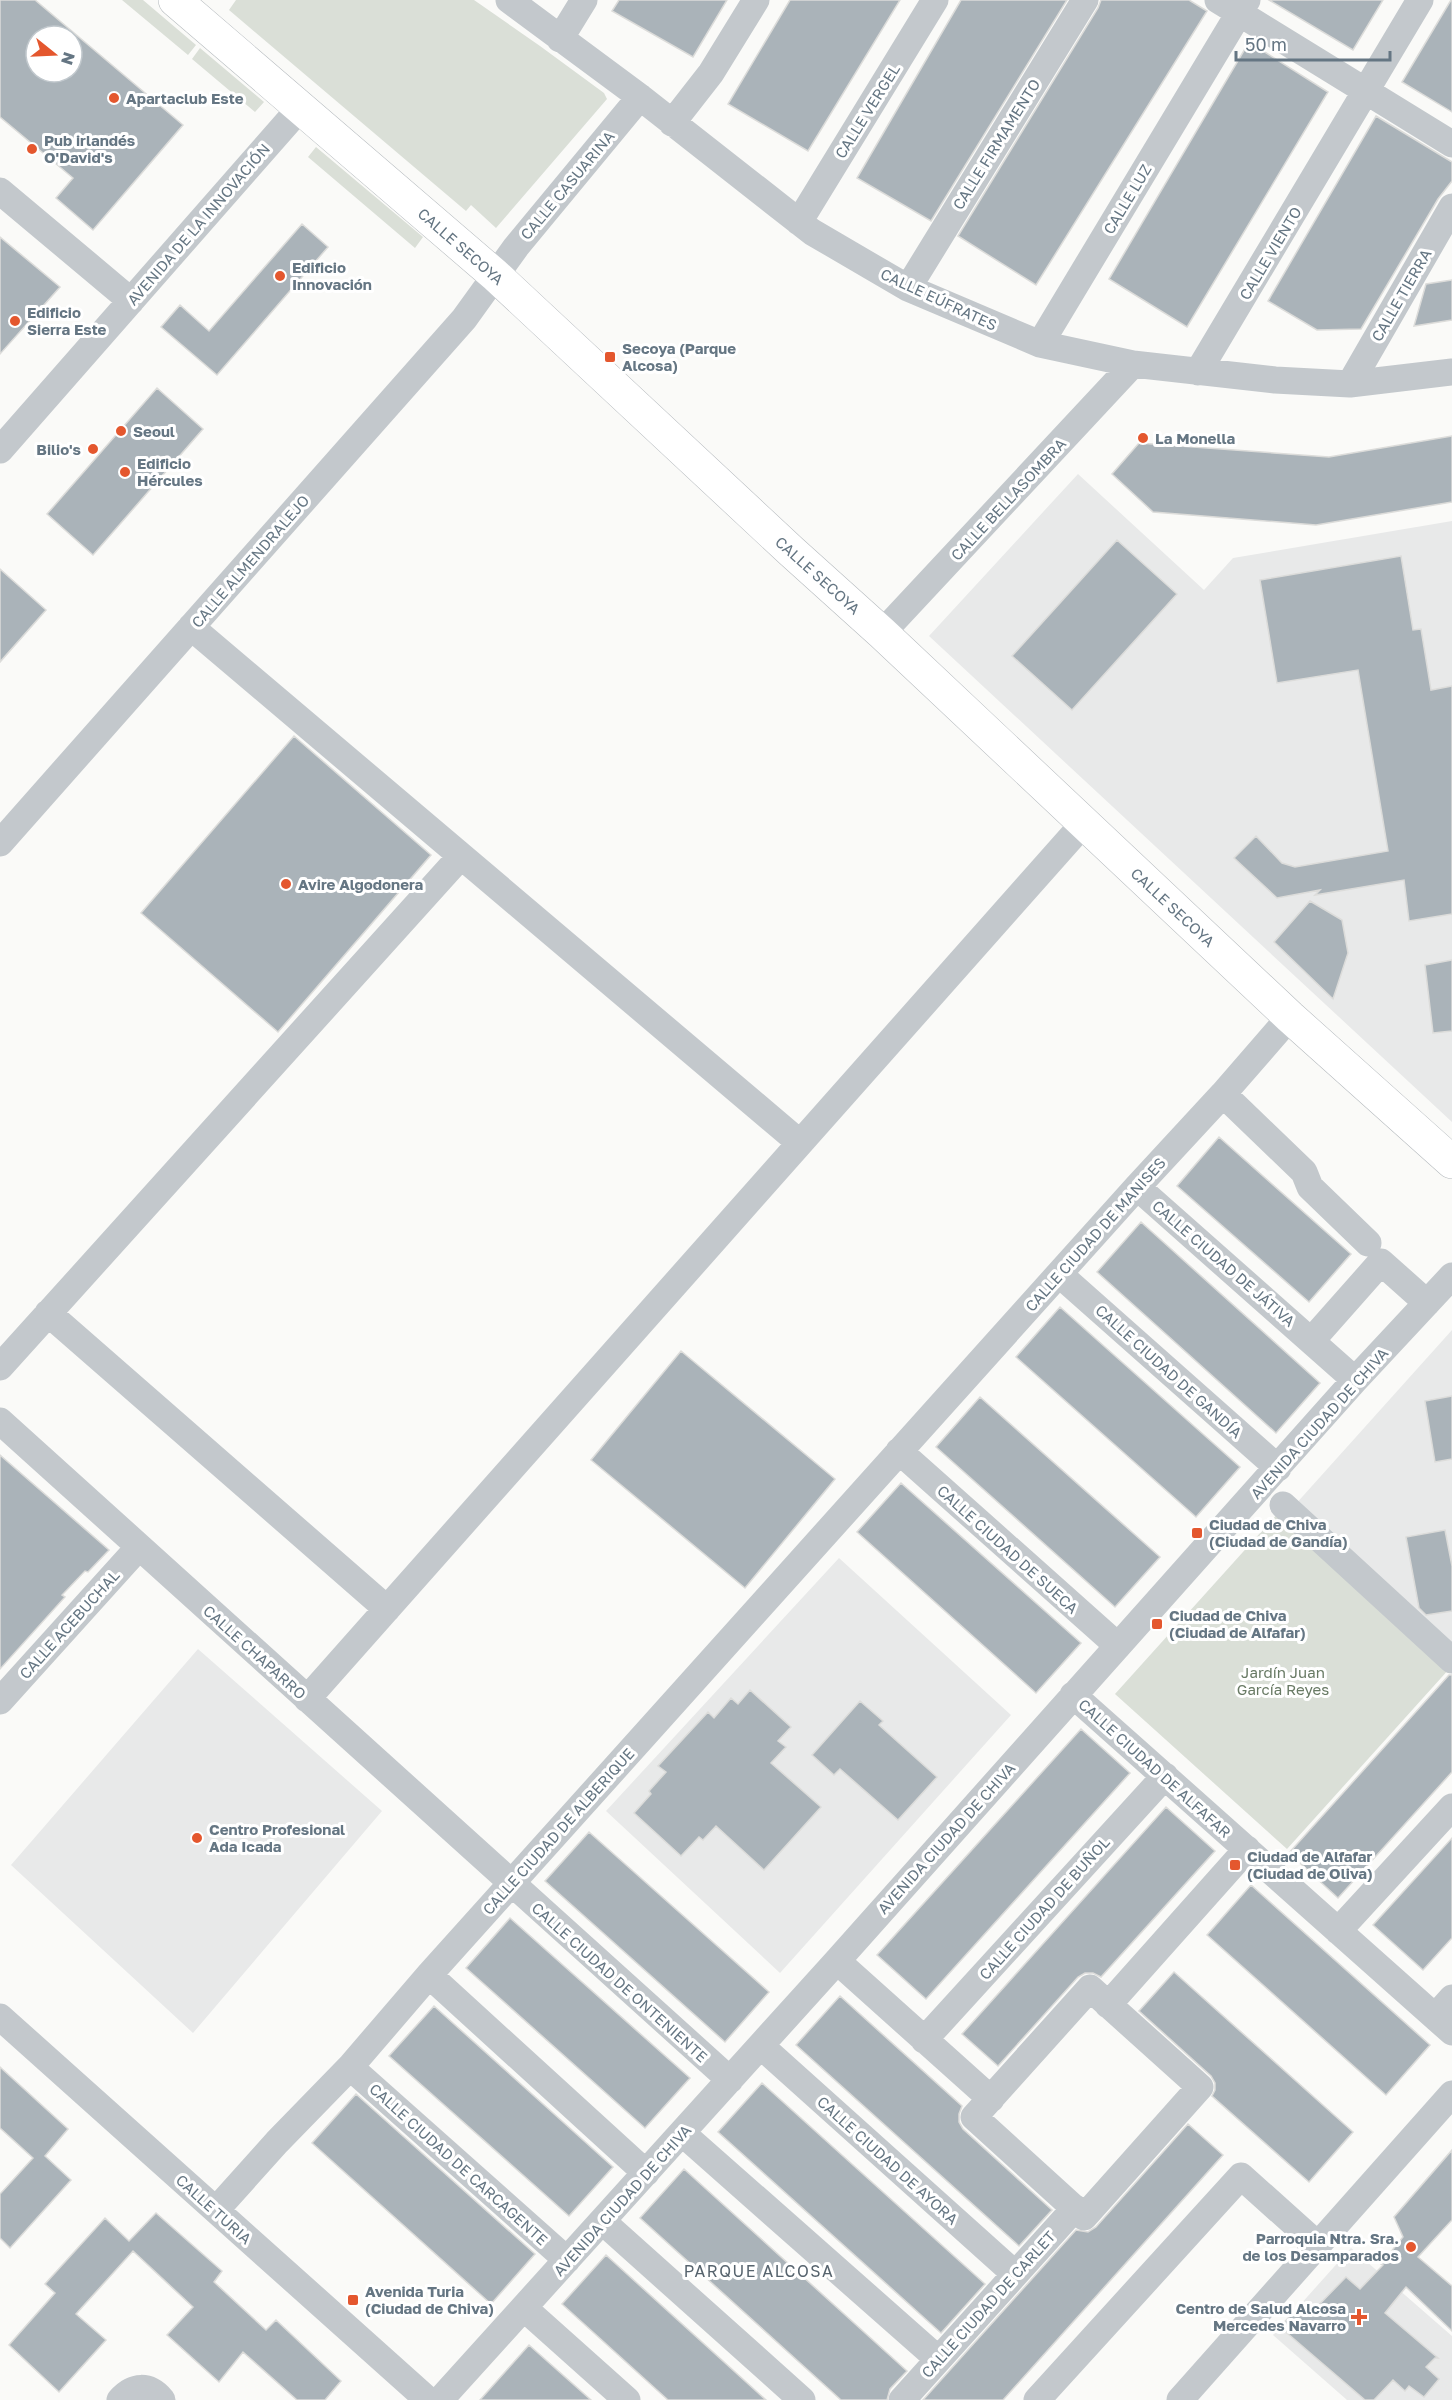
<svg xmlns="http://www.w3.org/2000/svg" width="1452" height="2400" viewBox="0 0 1452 2400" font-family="'Golos Text',sans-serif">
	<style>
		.built { fill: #e8e9e9 }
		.green { fill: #dadfd7 }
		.building { fill: #aab3b9; stroke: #dcdcda; stroke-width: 1.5; fill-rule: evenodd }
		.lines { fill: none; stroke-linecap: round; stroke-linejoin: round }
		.major-casing { stroke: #b5babe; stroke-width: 34 }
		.minor { stroke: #c3c8cc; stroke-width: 27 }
		.major { stroke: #fff; stroke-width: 33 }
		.poi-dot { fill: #e4572e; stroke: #fff; stroke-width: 2 }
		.labels { text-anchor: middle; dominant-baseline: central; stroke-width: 6; stroke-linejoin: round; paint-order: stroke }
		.poi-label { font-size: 15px; font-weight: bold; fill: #657683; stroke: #fff; text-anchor: start }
		.street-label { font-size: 15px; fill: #657683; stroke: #fff }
		.park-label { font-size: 15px; fill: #687a64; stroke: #fff }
		.neighbourhood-label { font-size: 16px; letter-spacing: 1.5px; fill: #57646e; stroke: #fff }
	</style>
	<rect width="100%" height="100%" fill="#fafaf8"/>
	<path class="built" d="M1078 474 1204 590 1233 558 1452 521V1122L929 636Z
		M1452 1330V1651L1294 1506Z
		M839 1558 1011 1715 780 1973 606 1811Z
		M198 1649 382 1811 193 2033 11 1865Z
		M1351 2248 1452 2336V2400H1347L1273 2335Z"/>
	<path class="green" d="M122 0H143L196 45 188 55Z
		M236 0H474L540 46 604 93 607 99 496 228 471 205 466 211 229 10Z
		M200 48 264 102 255 112 192 59Z
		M316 147 423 237 415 248 308 157Z
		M1279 1512 1450 1668 1287 1849 1115 1694Z"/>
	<path class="building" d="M0 0H35L183 125 93 230 56 198 73 178 0 117ZM36 36H72V72H36Z
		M619 0H727L693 57 612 11Z
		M790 0H900L808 151 728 104Z
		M961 0H1067L931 221 857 178Z
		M1101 0H1189L1207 11 1036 285 958 236 1098 8Z
		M1269 0H1383L1353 50Z
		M1451 0H1452V112L1402 82Z
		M1249 42 1328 92 1187 327 1109 279Z
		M1376 116 1452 162V181L1438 199 1361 329 1317 330 1268 301Z
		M302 224 328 247 217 375 161 327 180 305 209 331Z
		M0 237 60 287 0 354Z
		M1452 280V320L1414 326 1426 284Z
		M157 388 203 429 93 555 47 514Z
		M1452 436V502L1316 525 1153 512 1112 474 1139 443 1329 457Z
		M1117 540 1177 594 1072 710 1012 656Z
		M1401 556 1413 630 1421 629 1431 690 1452 686V914L1409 921 1404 880 1315 895 1320 890 1277 898 1234 858 1256 836 1282 863 1295 867 1388 851 1358 670 1277 683 1260 580Z
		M0 569 46 610 0 662Z
		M294 736 431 855 278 1032 141 913Z
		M1310 901 1342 920 1348 953 1333 999 1274 942Z
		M1452 960V1031L1433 1033 1425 965Z
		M1219 1137 1351 1254 1309 1302 1177 1186Z
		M1141 1222 1320 1383 1276 1433 1097 1272Z
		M1060 1307 1240 1467 1196 1517 1016 1357Z
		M681 1351 835 1479 745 1588 591 1460Z
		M1452 1396V1459L1435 1462 1425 1401Z
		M980 1397 1160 1557 1115 1607 936 1447Z
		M0 1455 109 1550 88 1572 85 1571 62 1595 65 1597 0 1669Z
		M901 1483 1081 1643 1036 1693 857 1532Z
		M1445 1530 1452 1566V1611L1426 1615 1419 1608 1406 1537Z
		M1449 1675H1452V1772L1338 1898 1289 1853Z
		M750 1690 791 1727 778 1741 786 1747 771 1763 821 1807 764 1870 716 1826 703 1840 699 1837 681 1856 634 1813 651 1794 649 1791 666 1772 658 1766 708 1712 714 1718 731 1698 738 1704Z
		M860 1701 883 1721 879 1725 937 1777 898 1820 840 1769 834 1775 812 1755Z
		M1081 1729 1130 1773 926 1999 877 1955Z
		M1166 1807 1215 1851 1101 1977 1093 1973H1085L1078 1977 998 2066 962 2034Z
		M589 1832 769 1992 725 2042 545 1881Z
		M1452 1838V1938L1423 1970 1373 1925Z
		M1251 1885 1430 2045 1386 2095 1207 1935Z
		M510 1918 690 2078 645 2128 466 1968Z
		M1174 1972 1353 2132 1309 2182 1212 2096 1215 2090V2083L1211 2076 1139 2011Z
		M840 1996 962 2106 959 2114V2122L963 2129 1052 2210 1019 2246 796 2045Z
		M434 2006 613 2167 569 2216 389 2056Z
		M0 2067 68 2129 45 2156 71 2180 10 2248 0 2238V2194L33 2158 0 2128Z
		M762 2083 985 2284 941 2333 718 2132Z
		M356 2094 535 2254 491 2304 312 2143Z
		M1188 2124 1223 2155 1003 2400H923L1076 2230 1088 2232 1096 2227Z
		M1452 2150V2220L1418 2257 1452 2286V2331L1406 2287 1385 2313 1438 2358H1435L1426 2367 1439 2379 1424 2397 1409 2386 1405 2391 1393 2380 1374 2400H1365L1280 2327 1299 2306 1308 2316 1346 2277 1360 2289 1383 2265 1381 2264 1403 2237 1394 2217Z
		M684 2169 907 2371 890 2389 887 2400H841L640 2218Z
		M156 2213 222 2271 214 2282 266 2330 276 2320 341 2381 325 2400H297L243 2352 219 2382 167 2335 193 2307 133 2251 76 2314 106 2340 59 2392 9 2345 55 2293 45 2284 105 2218 129 2241Z
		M606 2255 766 2400H668L562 2304Z
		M529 2345 591 2400H480Z"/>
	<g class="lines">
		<defs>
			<path id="major" d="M175 0 495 275 791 551 882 633 1290 1017 1452 1162"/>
		</defs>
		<use href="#major" class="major-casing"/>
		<path class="minor" d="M509 0 640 97 812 232 908 288 1040 344 1133 364 1275 380 1350 384 1452 372
			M1218 0 1452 144
			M560 39 584 0
			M672 123 711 73 756 0
			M0 191 131 301
			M799 222 935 0
			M908 288 1085 0
			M1040 344 1247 0
			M1198 372 1420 0
			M1350 384 1452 207
			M0 450 301 107
			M191 627 800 1143
			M882 633 1133 364
			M0 843 464 319 516 247 640 97
			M1223 1094 1304 1172 1310 1187 1368 1243
			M1137 1187 1355 1380
			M1059 1274 1278 1468
			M48 1313 387 1609
			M1312 1340 1381 1262 1427 1303
			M0 1367 461 856
			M0 1421 730 2080
			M899 1451 1118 1646
			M1283 1505 1452 1660
			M1073 1695 1452 2032
			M307 1699 1084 823
			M0 1701 139 1547
			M1338 1931 1452 1807
			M837 1961 991 2099
			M429 1975 646 2173
			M1090 1988 1200 2087 1084 2217 974 2117Z
			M1108 2005 1247 1849
			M0 2017 428 2400
			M1435 2017 1452 1998
			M924 2040 1165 1776
			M761 2046 1015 2274
			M350 2067 567 2260
			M682 2133 938 2359
			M216 2210 277 2142 350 2067 429 1975 1137 1187 1223 1094 1290 1017
			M602 2221 802 2400
			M524 2308 627 2400
			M120 2400C133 2385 149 2384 162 2400
			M440 2400 837 1961 1355 1380 1452 1276
			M902 2400 1075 2208
			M1037 2400 1241 2176 1318 2245
			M1180 2400 1452 2094"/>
		<use href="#major" class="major"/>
	</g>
	<g class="poi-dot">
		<circle cx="114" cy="98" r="6"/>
		<circle cx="32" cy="149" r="6"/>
		<circle cx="280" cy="276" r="6"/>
		<circle cx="15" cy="321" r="6"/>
		<rect x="604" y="351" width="12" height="12" rx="3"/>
		<circle cx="121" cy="431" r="6"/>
		<circle cx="1143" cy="438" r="6"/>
		<circle cx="93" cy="449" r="6"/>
		<circle cx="125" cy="472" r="6"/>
		<circle cx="286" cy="884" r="6"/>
		<rect x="1191" y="1527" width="12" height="12" rx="3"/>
		<rect x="1151" y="1618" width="12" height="12" rx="3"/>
		<circle cx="197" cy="1838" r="6"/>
		<rect x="1229" y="1859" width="12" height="12" rx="3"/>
		<circle cx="1411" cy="2247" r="6"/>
		<rect x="347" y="2294" width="12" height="12" rx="3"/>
		<path d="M1356 2308h6v6h6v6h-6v6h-6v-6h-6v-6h6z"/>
	</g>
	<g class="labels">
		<g class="poi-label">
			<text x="126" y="98">Apartaclub Este</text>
			<text x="44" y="140">Pub irlandés<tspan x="44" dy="17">O'David's</tspan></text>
			<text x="292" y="267">Edificio<tspan x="292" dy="17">Innovación</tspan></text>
			<text x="27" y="312">Edificio<tspan x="27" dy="17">Sierra Este</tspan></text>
			<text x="622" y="348">Secoya (Parque<tspan x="622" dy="17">Alcosa)</tspan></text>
			<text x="133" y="431">Seoul</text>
			<text x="1155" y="438">La Monella</text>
			<text x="81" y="449" text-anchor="end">Bilio's</text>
			<text x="137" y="463">Edificio<tspan x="137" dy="17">Hércules</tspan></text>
			<text x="298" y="884">Avire Algodonera</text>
			<text x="1209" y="1524">Ciudad de Chiva<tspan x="1209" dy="17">(Ciudad de Gandía)</tspan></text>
			<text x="1169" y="1615">Ciudad de Chiva<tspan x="1169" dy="17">(Ciudad de Alfafar)</tspan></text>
			<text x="209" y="1829">Centro Profesional<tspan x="209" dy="17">Ada Icada</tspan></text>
			<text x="1247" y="1856">Ciudad de Alfafar<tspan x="1247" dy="17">(Ciudad de Oliva)</tspan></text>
			<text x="1399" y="2238" text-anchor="end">Parroquia Ntra. Sra.<tspan x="1399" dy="17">de los Desamparados</tspan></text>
			<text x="365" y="2291">Avenida Turia<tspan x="365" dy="17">(Ciudad de Chiva)</tspan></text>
			<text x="1346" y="2308" text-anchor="end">Centro de Salud Alcosa<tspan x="1346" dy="17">Mercedes Navarro</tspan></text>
		</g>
		<g class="street-label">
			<text transform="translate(867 111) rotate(-58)">CALLE VERGEL</text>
			<text transform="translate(996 144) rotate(-58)">CALLE FIRMAMENTO</text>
			<text transform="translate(567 185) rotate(-50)">CALLE CASUARINA</text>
			<text transform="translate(1127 199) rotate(-59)">CALLE LUZ</text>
			<text transform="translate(198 224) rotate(-49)">AVENIDA DE LA INNOVACIÓN</text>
			<text transform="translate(461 246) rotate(41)">CALLE SECOYA</text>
			<text transform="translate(1270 253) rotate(-59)">CALLE VIENTO</text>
			<text transform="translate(1401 295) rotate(-60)">CALLE TIERRA</text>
			<text transform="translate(939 299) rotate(25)">CALLE EÚFRATES</text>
			<text transform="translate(1008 499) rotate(-47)">CALLE BELLASOMBRA</text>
			<text transform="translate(250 561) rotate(-49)">CALLE ALMENDRALEJO</text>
			<text transform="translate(818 575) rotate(42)">CALLE SECOYA</text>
			<text transform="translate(1173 907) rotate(43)">CALLE SECOYA</text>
			<text transform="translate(1095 1234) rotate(-48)">CALLE CIUDAD DE MANISES</text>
			<text transform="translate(1224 1263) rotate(41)">CALLE CIUDAD DE JÁTIVA</text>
			<text transform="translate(1169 1371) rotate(42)">CALLE CIUDAD DE GANDÍA</text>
			<text transform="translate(1319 1423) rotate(-48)">AVENIDA CIUDAD DE CHIVA</text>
			<text transform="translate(1008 1549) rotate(42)">CALLE CIUDAD DE SUECA</text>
			<text transform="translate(69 1624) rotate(-48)">CALLE ACEBUCHAL</text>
			<text transform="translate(255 1652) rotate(42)">CALLE CHAPARRO</text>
			<text transform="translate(1155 1768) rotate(42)">CALLE CIUDAD DE ALFAFAR</text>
			<text transform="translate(558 1831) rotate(-48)">CALLE CIUDAD DE ALBERIQUE</text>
			<text transform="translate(946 1838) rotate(-48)">AVENIDA CIUDAD DE CHIVA</text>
			<text transform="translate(1044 1908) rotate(-48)">CALLE CIUDAD DE BUÑOL</text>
			<text transform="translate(620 1982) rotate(42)">CALLE CIUDAD DE ONTENIENTE</text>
			<text transform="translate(888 2160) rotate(42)">CALLE CIUDAD DE AYORA</text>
			<text transform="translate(459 2164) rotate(42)">CALLE CIUDAD DE CARCAGENTE</text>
			<text transform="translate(622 2200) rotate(-48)">AVENIDA CIUDAD DE CHIVA</text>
			<text transform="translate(214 2209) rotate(42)">CALLE TURIA</text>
			<text transform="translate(988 2304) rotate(-48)">CALLE CIUDAD DE CARLET</text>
		</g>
		<g class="park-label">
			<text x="1283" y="1672">Jardín Juan<tspan x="1283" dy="17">García Reyes</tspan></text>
		</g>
		<g class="neighbourhood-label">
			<text x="759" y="2271">PARQUE ALCOSA</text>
		</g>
	</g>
	<g transform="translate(54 54) rotate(108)"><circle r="28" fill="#ffffff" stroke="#c1c8cd" stroke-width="1.5"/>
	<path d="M0-4.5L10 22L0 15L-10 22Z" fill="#e4572e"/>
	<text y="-9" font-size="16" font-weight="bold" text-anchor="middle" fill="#657683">N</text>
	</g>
	<path d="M1236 51v9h154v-9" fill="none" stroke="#657683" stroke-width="3"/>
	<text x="1245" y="51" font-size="18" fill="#657683" stroke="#ffffff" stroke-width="4.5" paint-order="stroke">50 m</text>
</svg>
